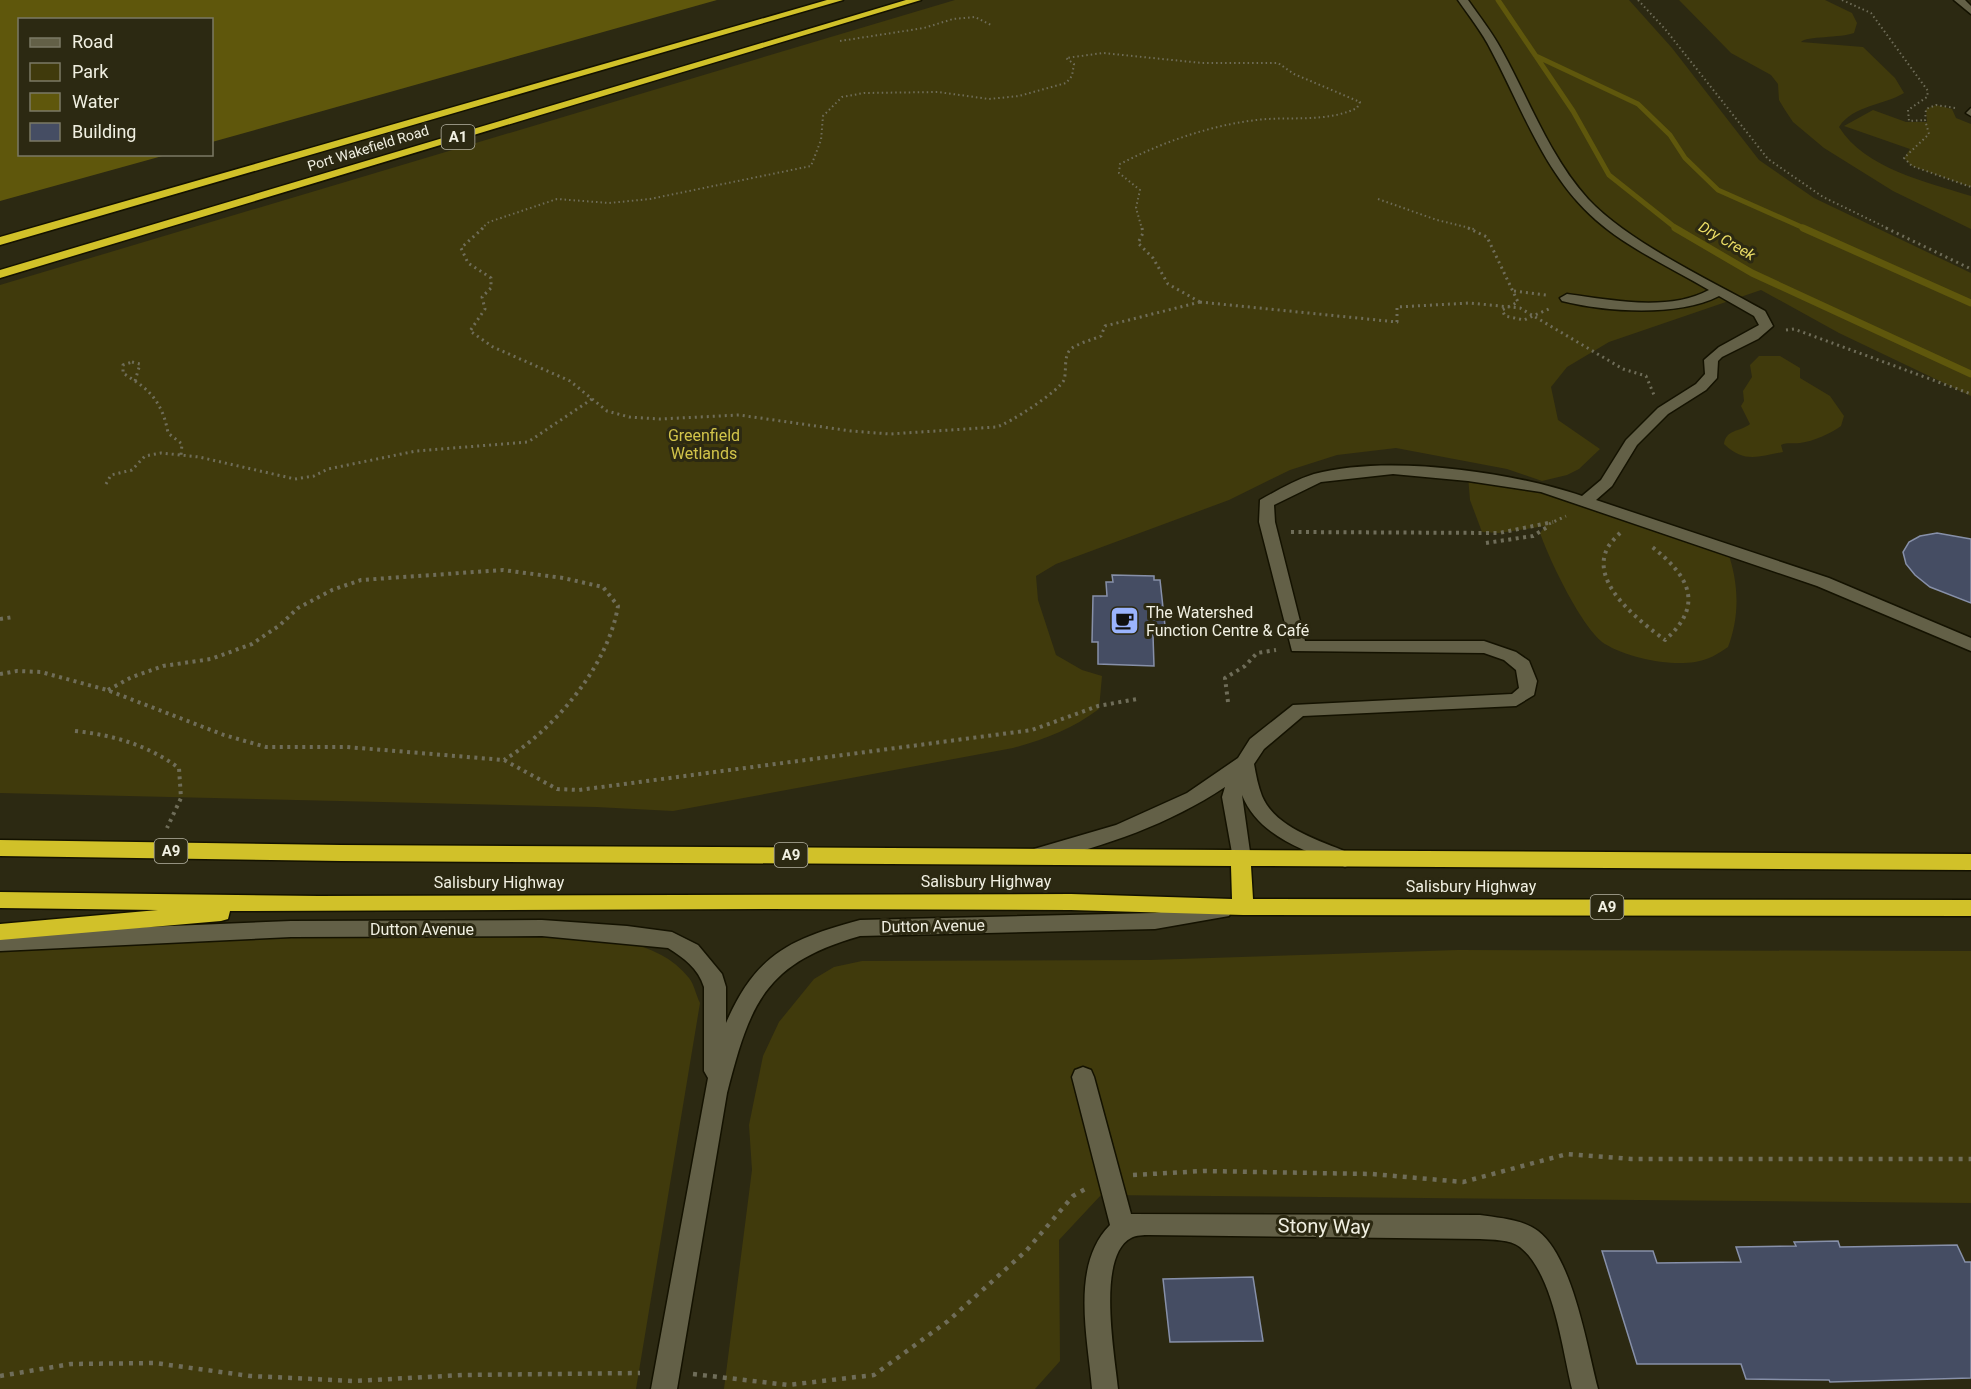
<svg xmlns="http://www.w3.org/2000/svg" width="1971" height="1389" viewBox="0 0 1971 1389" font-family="Roboto,sans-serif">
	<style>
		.green { fill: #403a0c }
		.water { fill: #5f570c }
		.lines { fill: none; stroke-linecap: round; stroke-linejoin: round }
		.stream-far1 { stroke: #5f570c; stroke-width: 5 }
		.stream { stroke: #5f570c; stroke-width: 7 }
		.building { fill: #454d63; stroke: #8790a9; stroke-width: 1.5 }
		.minor-casing { stroke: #141200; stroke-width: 3 }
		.highway-casing { stroke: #141200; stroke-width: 3 }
		.path-far3 { stroke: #6f6d59; stroke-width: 2; stroke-dasharray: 1.5 3; stroke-linecap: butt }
		.path-far2 { stroke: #6f6d59; stroke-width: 3; stroke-dasharray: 2 4; stroke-linecap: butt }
		.path-far1 { stroke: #6f6d59; stroke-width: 4; stroke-dasharray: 3 4.5; stroke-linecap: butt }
		.path { stroke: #6f6d59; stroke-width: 4.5; stroke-dasharray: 4 6; stroke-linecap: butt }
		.minor { fill: #636047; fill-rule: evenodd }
		.highway { fill: #d1c129; fill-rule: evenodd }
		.labels { text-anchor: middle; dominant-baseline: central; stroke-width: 6; stroke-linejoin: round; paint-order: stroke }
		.far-street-label { font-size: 14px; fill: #f1f0e2; stroke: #2c2912 }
		.shield { fill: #2c2912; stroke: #b6b4a4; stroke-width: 1.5 }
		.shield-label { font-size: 15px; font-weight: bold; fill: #f1f0e2 }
		.far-water-label { font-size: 15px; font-style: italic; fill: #ecde66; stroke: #2c2912 }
		.park-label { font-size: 16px; fill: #d2c44a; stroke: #2c2912 }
		.poi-label { font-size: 16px; fill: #f1f0e2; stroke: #2c2912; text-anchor: start }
		.street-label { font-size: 16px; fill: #f1f0e2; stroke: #2c2912 }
		.near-street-label { font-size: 20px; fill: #f1f0e2; stroke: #2c2912 }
	</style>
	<rect width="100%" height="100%" fill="#2c2912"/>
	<path class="green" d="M955 0H1629L1672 48 1759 160 1814 198 1971 273V396L1839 333 1761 290 1609 342 1567 367 1551 387 1558 420 1600 449 1579 469 1567 475 1542 481 1507 469 1396 448 1337 455 1290 470 1229 500 1056 564 1036 576 1038 600 1056 655 1082 670 1102 676 1099 709C1072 729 1046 739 1013 748L673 811 596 807 0 793V285Z
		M1679 0H1825L1852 13 1857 23 1854 33C1841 38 1806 36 1801 42L1863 47 1895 78 1904 93C1885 105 1853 105 1839 127 1865 169 1927 182 1971 196V229L1893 191 1824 148 1793 122 1785 110 1779 100 1778 84 1771 75 1731 53Z
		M1936 105 1952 109 1956 118 1971 124V187L1912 166 1904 158 1910 149 1844 126 1873 110 1906 122H1927L1926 109Z
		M1759 356H1780L1800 368V378L1830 396 1844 416 1841 426C1830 434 1814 441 1800 443 1793 444 1787 442 1781 445L1783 452C1759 456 1745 464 1724 444 1726 429 1740 432 1750 424L1741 406 1744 401 1743 391 1752 377 1750 365Z
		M1468 476 1544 488 1727 550C1739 582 1740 616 1728 647 1718 654 1708 660 1695 662 1668 666 1628 658 1605 644 1582 629 1549 559 1540 533L1545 526 1499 533 1482 532 1470 500Z
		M552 934C597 937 658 938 689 978 694 984 696 995 700 1003L636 1389H0V951L274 937Z
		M1458 950 1971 951V1203L1101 1195 1059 1240 1060 1361 1035 1389H724L752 1170 749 1125 763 1056 779 1022 814 979 834 967 862 961 1149 960Z"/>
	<path class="water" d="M0 0H717L212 142V20H20V154L166 155 0 201Z"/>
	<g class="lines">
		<path class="stream-far1" d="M1498 0 1573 111 1609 175 1677 229
			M1536 56 1638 104 1670 135 1685 158 1718 190 1806 229"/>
		<path class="stream" d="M1675 228 1752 273 1971 374
			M1803 228 1971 303"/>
	</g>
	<path class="building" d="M1937 533 1971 539V603L1930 587 1915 575 1906 564 1903 552 1909 542 1920 536Z
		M1112 575 1154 576V580H1160L1166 635H1153L1154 666 1098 664V642H1092L1093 596H1107L1106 582H1113Z
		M1838 1241 1840 1247 1957 1245 1965 1262H1971V1378L1830 1382 1829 1380 1746 1379 1741 1364H1637L1602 1251H1653L1657 1263 1741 1262 1736 1247 1796 1246 1794 1242Z
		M1253 1277 1263 1341 1170 1342 1163 1279Z"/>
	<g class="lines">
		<defs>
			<path id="minor" d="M1458 0H1468C1479 16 1492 32 1501 49 1529 99 1549 156 1588 199 1629 243 1712 281 1765 311L1773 326 1758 339 1722 357 1718 361 1717 378 1706 390 1668 414 1637 445 1612 486 1596 500 1829 578 1971 638V651L1817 586 1541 492 1468 481 1393 474 1321 482 1274 505 1275 522 1305 641H1484L1516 652 1529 661 1537 681 1534 695 1516 706 1303 716 1264 749 1254 764C1256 775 1258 786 1262 796 1276 829 1322 841 1352 854L1355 859 1352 864 1345 867 1338 864C1301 849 1258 835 1242 795L1251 859 1248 864 1241 867 1234 864 1222 797 1225 787C1168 825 1107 845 1041 862L1034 859 1031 854 1034 849 1116 825 1187 793 1238 758 1250 739 1293 705 1512 694 1519 688 1516 670 1504 660 1484 653 1292 651 1259 522 1260 500C1278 490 1295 480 1314 474 1388 454 1511 472 1582 496L1601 480 1626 440 1658 408 1696 384 1705 374 1704 360 1719 347 1759 325 1754 316 1719 296C1678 317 1606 312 1562 301L1560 298 1567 294C1611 300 1668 312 1709 290 1672 268 1629 249 1596 220 1545 176 1522 108 1491 50 1482 32 1469 16 1458 0Z
				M1954 0H1965L1971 6V14Z
				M1971 108V116L1966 113Z
				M1222 902 1229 904 1232 910 1229 916 1155 929 860 936C765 963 750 1003 727 1093L677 1389H651L708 1078 704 1071V987C698 968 684 958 668 948L542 936 291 937 0 951V933L291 921 542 920 627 926 672 932 698 945 722 974 726 987V1023C756 954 790 939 860 920L1155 913Z
				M1083 1067 1091 1070 1094 1077 1131 1214 1480 1215C1499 1218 1522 1219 1538 1231 1573 1258 1587 1347 1598 1389H1572C1562 1349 1554 1274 1520 1247 1510 1239 1492 1240 1480 1239L1149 1235C1144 1235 1136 1235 1131 1238 1096 1256 1115 1356 1118 1389H1092C1088 1338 1070 1265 1110 1225L1072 1077 1075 1070Z"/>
			<path id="highway" d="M827 0H843L0 245V237Z
				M906 0H921L0 278V270Z
				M0 840 341 845 1971 854V870L1251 866 1253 899 1971 900V916L1243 915 1071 910 769 909 230 911 228 919 221 921 0 940V924L158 910 0 908V892L318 896 1071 894 1232 899 1231 866 341 861 0 856Z"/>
		</defs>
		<use href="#minor" class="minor-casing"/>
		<use href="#highway" class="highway-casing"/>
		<path class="path-far3" d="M1638 0 1665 29 1768 159 1823 197 1889 229
			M1842 0 1871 13 1928 91 1927 97 1908 110 1909 121 1925 120
			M840 41 924 28 953 19 975 17 991 25
			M1955 108 1936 105 1926 109 1925 120 1929 134 1904 158 1912 166 1971 187
			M1378 199 1437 220 1474 229
			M481 229 489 222 557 199 609 203 650 199 811 166 821 140 823 116 842 97 864 93 938 92 989 99 1019 96 1066 83 1072 76 1074 64 1066 58 1103 53 1202 63H1278L1294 74 1360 102 1357 108C1326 123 1290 116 1256 120 1208 126 1163 142 1120 164L1119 173 1140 190 1136 208 1142 229"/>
		<path class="path-far2" d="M483 228 461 248 468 263 491 278V288L482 297 485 309 470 331 493 347 570 381 607 411 629 417 660 419 739 415 851 431 890 434 996 427C1009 424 1059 391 1064 380 1067 371 1063 356 1071 349 1078 343 1092 340 1101 336L1105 326 1200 302
			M1142 228 1143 233 1138 243 1153 258 1168 284 1200 302
			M1468 228 1487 237 1518 302 1502 310 1505 316 1524 320 1551 308
			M1886 228 1971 269
			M1514 291 1546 295
			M1200 302 1397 322V307L1470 303 1520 308 1623 369 1646 376 1654 395
			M1786 330 1794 329 1971 394
			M132 362 140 364 135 381 123 373V365Z
			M135 381C155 394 164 410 168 433L182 444 181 455
			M106 484 111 475 132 470 145 456 161 453 199 457 295 479 314 476 328 469 416 451 528 442 592 399
			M1549 524 1566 516"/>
		<path class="path-far1" d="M1291 532 1499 533 1553 522
			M1620 533C1616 537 1611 542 1608 547 1588 583 1641 622 1665 640 1706 604 1688 575 1651 546
			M1486 543 1533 536 1549 526
			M0 619 13 617
			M0 674 17 671 41 672 107 690 224 735 266 747H347L504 760 557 789 579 790 1032 730 1098 706 1137 699
			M108 690 132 677 163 666 211 659 252 644 280 625 298 608 332 590 361 580 503 570 563 578 603 587 618 606C608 666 555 729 504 760
			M1228 702 1225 678 1245 666 1257 653 1276 650
			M75 731C114 735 147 745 179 768L181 798 167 828"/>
		<path class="path" d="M1133 1175 1203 1171 1372 1174 1463 1182 1567 1154 1631 1159H1971
			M693 1374 788 1385 874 1375 948 1321 1026 1251 1073 1196 1087 1188
			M0 1376 71 1364 155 1363 250 1376 354 1381 463 1375 640 1373"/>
		<use href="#minor" class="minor"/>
		<use href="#highway" class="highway"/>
	</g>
	<defs>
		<symbol id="cafe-square" viewBox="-11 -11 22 22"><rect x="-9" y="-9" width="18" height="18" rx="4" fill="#9bb4fd" stroke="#2c2912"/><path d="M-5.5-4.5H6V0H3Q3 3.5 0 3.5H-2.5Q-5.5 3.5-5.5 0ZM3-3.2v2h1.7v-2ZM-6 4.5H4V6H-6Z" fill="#111"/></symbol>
	</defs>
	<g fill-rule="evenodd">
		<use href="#cafe-square" x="1108" y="604" width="33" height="33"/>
	</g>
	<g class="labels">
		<g class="far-street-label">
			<text transform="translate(368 148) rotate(-17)">Port Wakefield Road</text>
		</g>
		<g class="shield">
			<rect x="441.5" y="125" width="33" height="24" rx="4.5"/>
			<rect x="154.5" y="839" width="33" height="24" rx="4.5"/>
			<rect x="774.5" y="843" width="33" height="24" rx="4.5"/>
			<rect x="1590.5" y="895" width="33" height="24" rx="4.5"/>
		</g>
		<g class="shield-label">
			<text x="458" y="137">A1</text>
			<text x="171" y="851">A9</text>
			<text x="791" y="855">A9</text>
			<text x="1607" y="907">A9</text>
		</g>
		<g class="far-water-label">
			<text transform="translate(1727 241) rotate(30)">Dry Creek</text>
		</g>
		<g class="park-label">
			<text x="704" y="435">Greenfield<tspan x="704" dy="18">Wetlands</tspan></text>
		</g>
		<g class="poi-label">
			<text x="1146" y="612">The Watershed<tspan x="1146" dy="18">Function Centre &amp; Café</tspan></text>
		</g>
		<g class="street-label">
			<text x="986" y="881">Salisbury Highway</text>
			<text x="499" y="882">Salisbury Highway</text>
			<text x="1471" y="886">Salisbury Highway</text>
			<text transform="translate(933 926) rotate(-1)">Dutton Avenue</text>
			<text x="422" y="929">Dutton Avenue</text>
		</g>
		<g class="near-street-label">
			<text transform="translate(1324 1226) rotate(1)">Stony Way</text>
		</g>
	</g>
	<rect x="18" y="18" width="195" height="138" fill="#2c2912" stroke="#7b7965" stroke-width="1.5"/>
	<rect x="30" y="38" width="30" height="9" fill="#636047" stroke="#7b7965" stroke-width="1.5"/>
	<text x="72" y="48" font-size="18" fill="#f1f0e2">Road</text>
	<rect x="30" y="63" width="30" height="18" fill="#403a0c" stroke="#7b7965" stroke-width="1.5"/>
	<text x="72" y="78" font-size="18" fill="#f1f0e2">Park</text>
	<rect x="30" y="93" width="30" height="18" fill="#5f570c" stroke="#7b7965" stroke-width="1.5"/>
	<text x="72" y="108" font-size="18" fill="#f1f0e2">Water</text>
	<rect x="30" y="123" width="30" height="18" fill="#454d63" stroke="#7b7965" stroke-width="1.5"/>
	<text x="72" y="138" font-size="18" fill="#f1f0e2">Building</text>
</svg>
